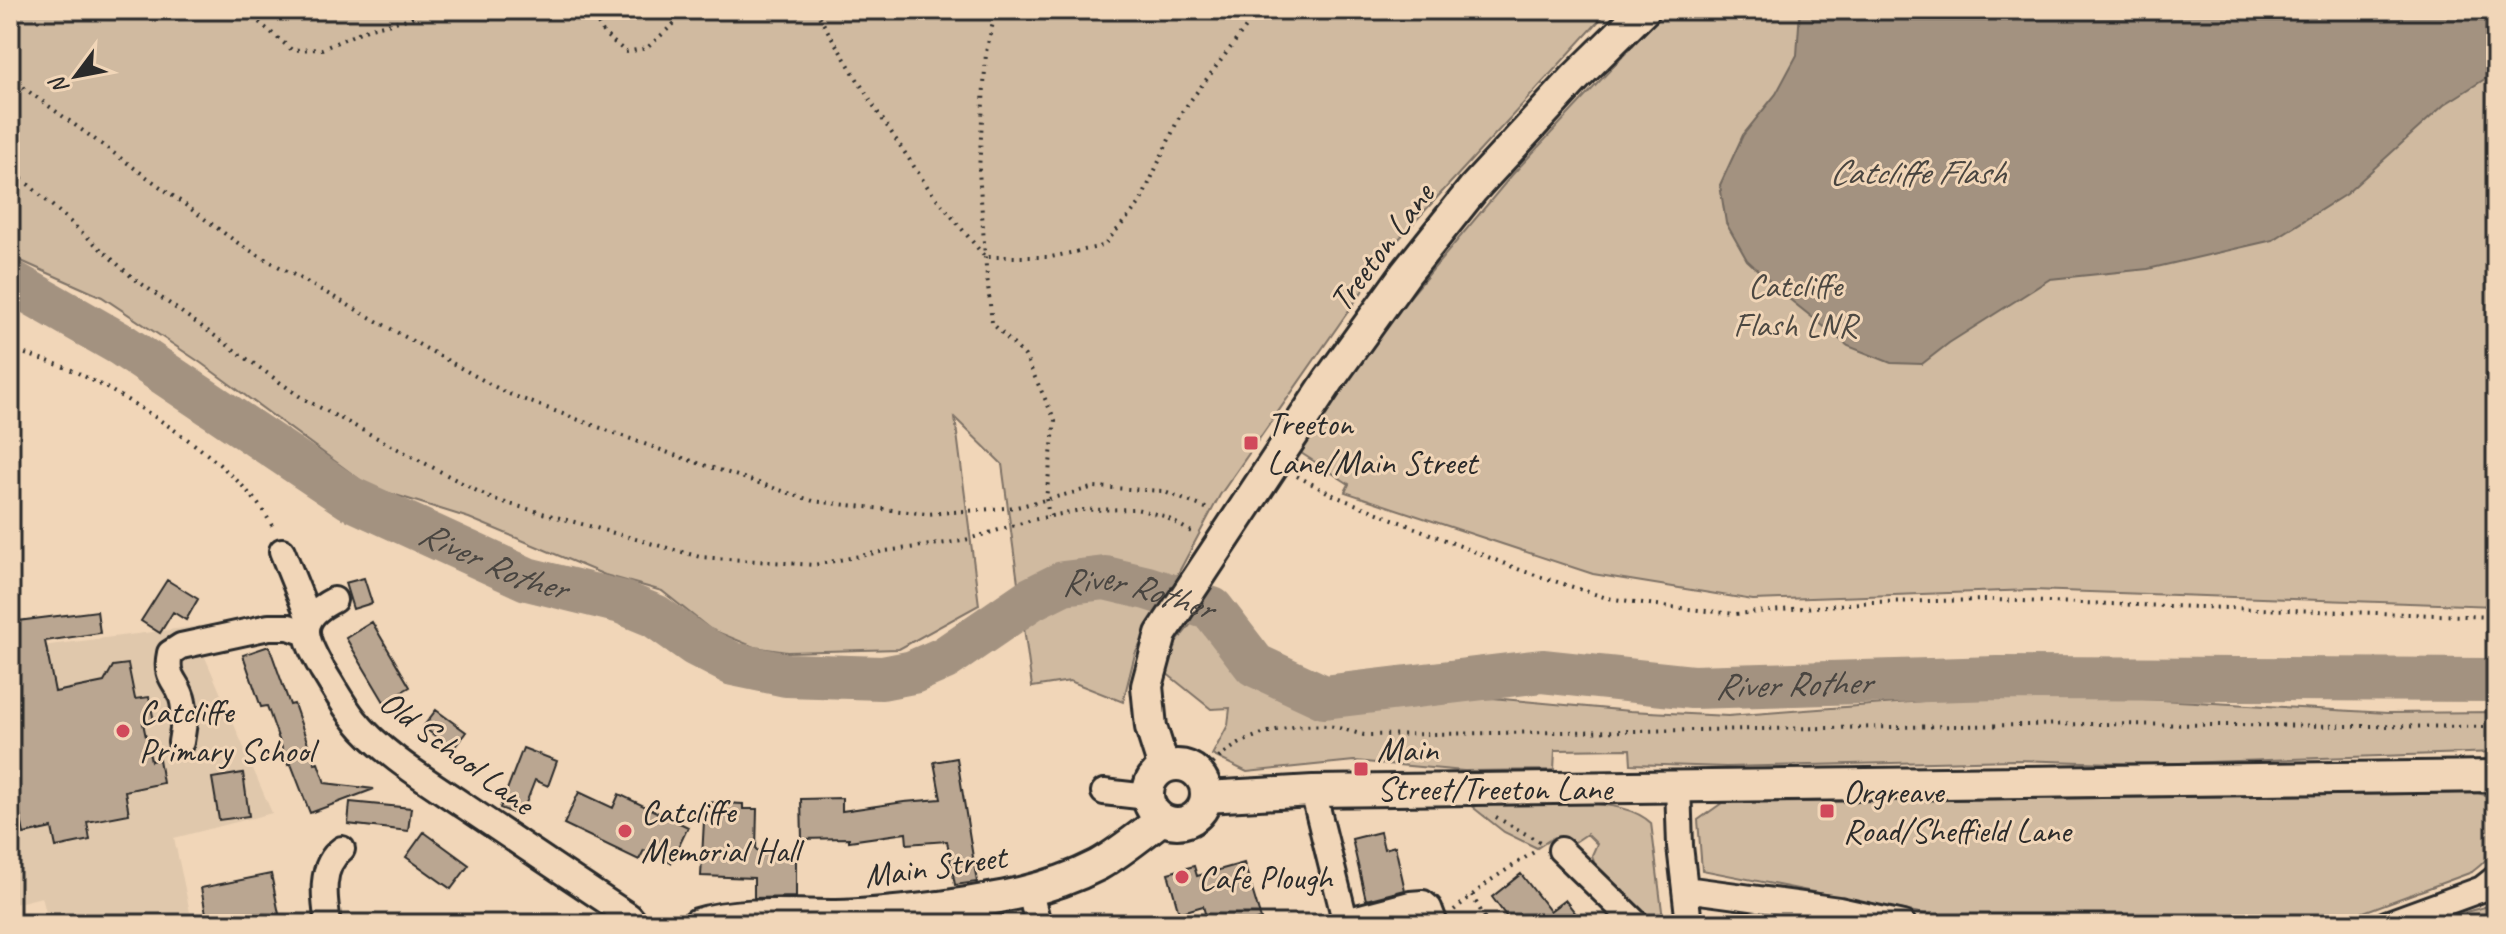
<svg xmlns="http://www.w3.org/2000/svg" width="2506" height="934" viewBox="0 0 2506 934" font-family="Caveat,sans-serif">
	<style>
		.built { fill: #e0c8ac }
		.green { fill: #d0baa0; stroke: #7e7266; stroke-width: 2 }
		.water { fill: #a39280; stroke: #73695e; stroke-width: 2 }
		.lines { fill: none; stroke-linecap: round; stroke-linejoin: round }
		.river { stroke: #a39280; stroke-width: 44 }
		.building { fill: #baa691; stroke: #2b2b2b; stroke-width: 2 }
		.minor-casing { stroke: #2b2b2b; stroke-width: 30 }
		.major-casing { stroke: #2b2b2b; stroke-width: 36 }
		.path { stroke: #2b2b2b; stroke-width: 4; stroke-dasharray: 2 6; stroke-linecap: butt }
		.minor { stroke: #f1d6b8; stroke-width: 24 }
		.major { stroke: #f1d6b8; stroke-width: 30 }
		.poi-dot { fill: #d1495b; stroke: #f1d6b8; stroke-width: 3 }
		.labels { text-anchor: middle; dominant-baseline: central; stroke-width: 6; stroke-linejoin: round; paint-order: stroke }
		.street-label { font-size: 34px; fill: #2b2b2b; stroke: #f1d6b8 }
		.park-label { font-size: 34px; fill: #4c4842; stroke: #f1d6b8 }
		.poi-label { font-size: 34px; fill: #2b2b2b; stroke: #f1d6b8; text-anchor: start }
		.water-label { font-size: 36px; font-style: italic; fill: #494540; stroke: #f1d6b8 }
	</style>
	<rect width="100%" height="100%" fill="#f1d6b8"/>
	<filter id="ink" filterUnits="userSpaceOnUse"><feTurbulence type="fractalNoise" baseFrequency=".0125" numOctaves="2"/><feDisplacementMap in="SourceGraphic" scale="16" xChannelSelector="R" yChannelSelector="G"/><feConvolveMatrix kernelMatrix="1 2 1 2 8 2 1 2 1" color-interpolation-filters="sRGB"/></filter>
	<g filter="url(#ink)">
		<path class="built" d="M287 615V638L202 650 272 813 174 838 190 912 146 924H49L42 897 10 905V650Z"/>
		<path class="green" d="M10 10H1609L1398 240 1220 495 1135 654 1123 702 1070 681 1032 687 1002 464 955 418 979 605 899 649 787 652 754 647 710 629 662 591 605 575 469 518 370 487 201 363 102 297 10 256Z
			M1666 10H2496V606L2032 590 1753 600 1593 574 1345 492 1349 484 1301 453 1373 341 1512 175Z
			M1195 619 1238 668 1259 684 1322 709 1492 698 1630 711 1728 716 1950 699 2090 696 2388 713 2496 712V752L2150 764 2014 760 1726 767 1631 764 1630 749 1555 750 1554 770 1464 771 1354 761 1247 772 1212 755 1228 725 1230 708 1211 709 1166 673 1176 643Z
			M2477 793 2493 797 2496 801C2496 839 2505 847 2472 872L2331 924H1975L1702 870 1698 820 1722 803Z
			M1587 803C1609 805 1635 808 1651 823L1663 919 1659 923 1650 920 1595 866 1592 855 1597 844 1587 834 1572 844 1554 837 1537 848 1504 832 1470 805Z
			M2496 901V924H2420L2492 905Z"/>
		<path class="water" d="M1800 10H2496V72L2445 104 2346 194 2273 240 2148 269 2050 279 1949 343 1922 364 1891 363 1848 346 1788 298 1747 260 1726 223 1720 185 1743 135 1776 94 1797 55Z"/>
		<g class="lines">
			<path class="river" id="s1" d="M10 281 122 345 350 498 527 579 621 602 655 616 696 645 733 664 786 675 882 678 913 672 945 658 1031 599 1063 583 1105 578 1147 588 1212 609 1255 665 1324 697 1542 671 1692 687 1997 678 2496 680"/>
		</g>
		<path class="building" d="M364 578 372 603 353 609 345 583Z
			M167 580 198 599 186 620 173 612 160 633 141 621Z
			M97 611 100 633 45 641 55 692 104 682 113 666 128 664 135 699 149 697 154 721 143 723 151 761 159 759 163 783 125 791 129 814 87 822 90 840 56 847 52 828 24 834 17 798 10 799V622Z
			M372 622 410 687 384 702 346 638Z
			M269 646 290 705 294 704 315 764 318 763 325 783 374 789 310 813 291 764 288 765 267 706 261 707 243 655Z
			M436 710 466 732 453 749 423 727Z
			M523 748 557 761 548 786 535 780 521 816 500 808Z
			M957 758 977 882 955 885 947 841 907 844 906 833 849 841V838L802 839 801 799 842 798V811L904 802 941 799 934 762Z
			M243 773 249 816 219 820 212 778Z
			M579 792 613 808 619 794 688 827 671 863 644 850 639 860 564 824Z
			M350 802 411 808 408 831 348 824Z
			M705 802 743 804V809H757L756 850 796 851V897L754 898V878L701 876Z
			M424 832 469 865 451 889 406 857Z
			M1380 832 1384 849 1395 846 1405 890 1366 900 1352 839Z
			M1244 863 1261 919 1243 924H1208L1203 906 1179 913 1168 873 1194 866 1197 876Z
			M271 874 280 919 257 924H208L201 888Z
			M1521 874 1550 911 1565 900 1584 924H1512L1492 897Z"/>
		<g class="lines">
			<defs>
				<path id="minor" d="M282 551 309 618
					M334 600C296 619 304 637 322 669 333 686 342 704 355 720 381 753 431 783 466 807 520 843 574 880 629 916L636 924
					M181 742C183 729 186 715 183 702 179 680 164 681 170 653L181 646 269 627H289L306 633
					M1678 785 1680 846 1689 924
					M1313 791 1346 924
					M1104 792 1148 797
					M1561 850 1637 924
					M1685 889 1839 910 1903 924
					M1030 892 1038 924
					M1345 921 1410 904 1423 903 1429 908 1435 924
					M328 924C324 898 319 866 342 849
					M2386 924 2482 889 2496 878"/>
				<path id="major" d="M1148 794a29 29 0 1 1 58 0a29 29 0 1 1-58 0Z
					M1164 768 1151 727 1147 686 1161 634 1329 380 1406 273 1473 189 1576 77 1644 10
					M1206 797 1313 791 2496 776
					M698 924C739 911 794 916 837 916 872 915 905 911 940 907 994 899 1048 891 1098 865 1121 852 1141 835 1162 819"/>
			</defs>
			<use href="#minor" class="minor-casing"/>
			<use href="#major" class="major-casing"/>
			<path class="path" d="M249 10 254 18 292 50 322 49 367 29 411 18 429 10
				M522 10 532 15 544 10
				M590 10 604 34 626 52 647 48 689 10
				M815 10 873 105 929 189 985 257H1051L1103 246 1140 203 1181 113 1259 10
				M996 10 986 52 979 170 985 257 992 323 1025 356 1055 420 1046 499 1049 516
				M10 78 242 246 506 393 677 456 813 501 927 514 1017 507 1095 487 1162 491 1211 510
				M10 168 132 277 302 398 492 499 700 557 814 565 885 551 962 541 1032 520 1080 510 1136 509 1164 516 1195 534
				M10 349C33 357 58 363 80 374 139 404 247 469 274 530
				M1297 476 1335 496 1523 571 1607 598 1671 607 1735 614 1872 602 1991 600 2496 617
				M1208 770C1233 736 1287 723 1327 726 1339 727 1352 732 1364 735L2091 724 2496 727
				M1496 817 1540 842
				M1472 895 1488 924
				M1454 910 1491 880 1537 850
				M165 919 166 924"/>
			<use href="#minor" class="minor"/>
			<use href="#major" class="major"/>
		</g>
	</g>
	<g class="poi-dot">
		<rect x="1243" y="435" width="16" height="16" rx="4"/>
		<circle cx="123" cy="731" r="8"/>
		<rect x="1353" y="761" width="16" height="16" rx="4"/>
		<rect x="1819" y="803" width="16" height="16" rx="4"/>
		<circle cx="625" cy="831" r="8"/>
		<circle cx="1182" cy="877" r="8"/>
	</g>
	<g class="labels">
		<g class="street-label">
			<text transform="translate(1381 247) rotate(-53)">Treeton Lane</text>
			<text transform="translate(457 752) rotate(37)">Old School Lane</text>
			<text transform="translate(935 866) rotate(-8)">Main Street</text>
		</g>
		<g class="park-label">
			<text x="1795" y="285">Catcliffe<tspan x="1795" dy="39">Flash LNR</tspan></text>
		</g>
		<g class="poi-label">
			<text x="1267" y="423">Treeton<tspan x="1267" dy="39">Lane/Main Street</tspan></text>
			<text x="139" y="711">Catcliffe<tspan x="139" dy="39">Primary School</tspan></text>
			<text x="1377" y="749">Main<tspan x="1377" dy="39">Street/Treeton Lane</tspan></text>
			<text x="1843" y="791">Orgreave<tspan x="1843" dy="39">Road/Sheffield Lane</tspan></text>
			<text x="641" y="811">Catcliffe<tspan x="641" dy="39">Memorial Hall</tspan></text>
			<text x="1198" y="877">Cafe Plough</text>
		</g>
		<g class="water-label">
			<text x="1917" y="172">Catcliffe Flash</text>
			<text stroke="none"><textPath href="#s1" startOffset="560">River Rother</textPath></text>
			<text stroke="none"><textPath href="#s1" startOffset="1256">River Rother</textPath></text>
			<text stroke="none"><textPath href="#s1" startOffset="1952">River Rother</textPath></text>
		</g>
	</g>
	<rect width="2506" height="934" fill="none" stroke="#f1d6b8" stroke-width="40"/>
	<rect x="20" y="20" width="2466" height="894" fill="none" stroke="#2b2b2b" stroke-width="3" filter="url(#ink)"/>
	<g transform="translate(76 76) rotate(238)" stroke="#f1d6b8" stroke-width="6" paint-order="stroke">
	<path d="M0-6L14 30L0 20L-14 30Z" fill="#2b2b2b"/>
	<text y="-12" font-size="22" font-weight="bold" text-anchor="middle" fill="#2b2b2b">N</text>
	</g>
</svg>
